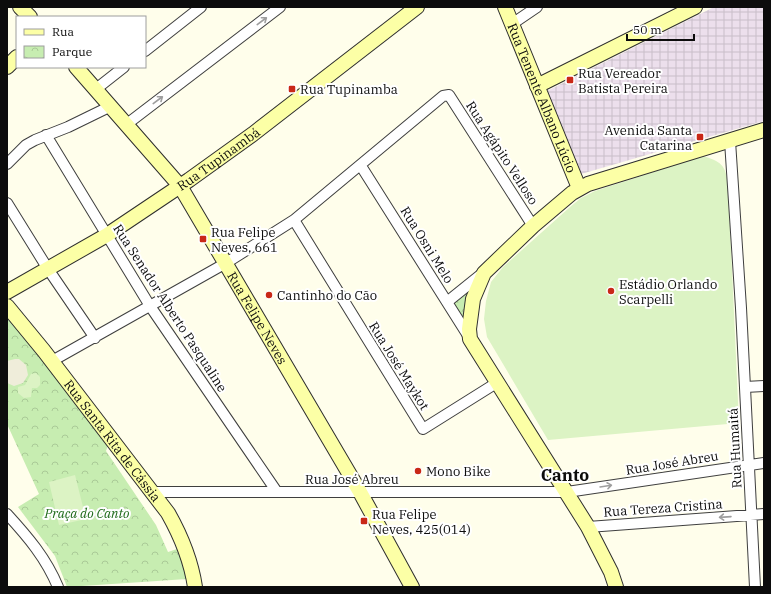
<svg xmlns="http://www.w3.org/2000/svg" width="771" height="594" viewBox="0 0 771 594" font-family="'IBM Plex Serif',serif">
	<style>
		.industrial { fill: url(#industrial-grid) }
		.park { fill: url(#park-crowns) }
		.pitch { fill: #dcf3c4 }
		.plaza { fill: #efedda }
		.lines { fill: none; stroke-linecap: round; stroke-linejoin: round }
		.street-casing { stroke: #3f3f3f; stroke-width: 12 }
		.secondary-casing { stroke: #2e2e2e; stroke-width: 16 }
		.street { stroke: #fff; stroke-width: 10 }
		.secondary { stroke: #fcffa6; stroke-width: 14 }
		.oneway { stroke: #9e9e9e }
		.poi-dot { fill: #c92817; stroke: #fff; stroke-width: 1.5 }
		.labels { text-anchor: middle; dominant-baseline: central; stroke-width: 4; stroke-linejoin: round; paint-order: stroke }
		.poi-label { font-size: 13px; fill: #0c0c0c; stroke: #fff; text-anchor: start }
		.street-label { font-size: 13px; fill: #0c0c0c; stroke: #fff }
		.park-label { font-size: 13px; font-style: italic; fill: #1c6917; stroke: #fff }
		.district-label { font-size: 17px; font-weight: bold; fill: #0c0c0c; stroke: #fff }
	</style>
	<defs>
		<pattern id="industrial-grid" width="8" height="8" patternUnits="userSpaceOnUse"><rect width="8" height="8" fill="#ecdfec"/><path d="M0 4h8M4 0v8" fill="none" stroke="#c9bec9"/></pattern>
		<pattern id="park-crowns" width="20" height="18" patternUnits="userSpaceOnUse"><rect width="20" height="18" fill="#c7edb1"/><path d="M2 6a3 3 0 1 1 6 0M12 15a3 3 0 1 1 6 0" fill="none" stroke="#aaca97"/></pattern>
	</defs>
	<rect width="100%" height="100%" fill="#fffeeb"/>
	<path class="industrial" d="M714 7H764V121L581 174 547 91Z"/>
	<path class="park" d="M470 288 466 327 451 303Z
		M10 316 108 445 106 451 156 525 168 552 180 548 187 579 67 587 55 556 18 507 39 494 7 424V317Z"/>
	<path class="pitch" d="M703 156C721 162 725 164 728 183L739 423 548 440 487 337 484 319 486 301 491 282 503 267 570 207 581 198 595 191Z
		M36 373 40 377V385L37 388H32L31 397 24 398 18 393V387L25 385 31 374Z
		M75 475 86 519 59 525 49 482Z"/>
	<path class="plaza" d="M15 359H19L26 365 28 375 23 383 14 386 7 383V361Z"/>
	<g class="lines">
		<defs>
			<path id="street" d="M512 24 537 7
				M145 51 201 7
				M96 89 124 67
				M127 124 280 7
				M46 135 150 306 277 492
				M730 141 741 308 755 587
				M7 164 26 145 35 140 68 127 111 106
				M361 166 469 337
				M7 203 48 269 95 338
				M294 220 423 429 498 382
				M447 302 483 273
				M52 361 226 263 294 220 443 96 449 95 533 226
				M745 387 764 386
				M153 492H567L764 463
				M7 514C28 537 46 558 58 587
				M588 527 764 514"/>
			<g id="secondary">
				<path d="M20 7 30 17"/>
				<path id="s1" d="M505 7 579 188"/>
				<path d="M7 67 17 57"/>
				<path id="s2" d="M76 67 180 186 360 492 412 587"/>
				<path d="M537 86 695 7"/>
				<path id="s3" d="M7 292 107 235 189 180 253 134 417 7"/>
				<path id="s4" d="M7 306 44 351 168 513C181 536 191 560 195 587"/>
				<path d="M616 587 611 572 588 527 470 339 469 329 473 299 484 273 533 226 572 193 588 184 764 130"/>
			</g>
		</defs>
		<use href="#street" class="street-casing"/>
		<use href="#secondary" class="secondary-casing"/>
		<use href="#street" class="street"/>
		<use href="#secondary" class="secondary"/>
	</g>
	<defs><path id="oneway-shaft" d="M-6 0H5M1.5-3L5.5 0L1.5 3" fill="none" stroke-width="1.6" stroke-linecap="round" stroke-linejoin="round"/></defs>
	<g class="oneway">
		<use href="#oneway-shaft" transform="translate(262 21) rotate(-37)"/>
		<use href="#oneway-shaft" transform="translate(158 100) rotate(-37)"/>
		<use href="#oneway-shaft" transform="translate(606 486) rotate(-9)"/>
		<use href="#oneway-shaft" transform="translate(725 517) rotate(176)"/>
	</g>
	<g class="poi-dot">
		<rect x="566" y="76" width="8" height="8" rx="2"/>
		<rect x="288" y="85" width="8" height="8" rx="2"/>
		<rect x="696" y="133" width="8" height="8" rx="2"/>
		<rect x="199" y="235" width="8" height="8" rx="2"/>
		<circle cx="611" cy="291" r="4"/>
		<circle cx="269" cy="295" r="4"/>
		<circle cx="418" cy="471" r="4"/>
		<rect x="360" y="517" width="8" height="8" rx="2"/>
	</g>
	<g class="labels">
		<g class="poi-label">
			<text x="578" y="73">Rua Vereador<tspan x="578" dy="15">Batista Pereira</tspan></text>
			<text x="300" y="89">Rua Tupinamba</text>
			<text x="692" y="130" text-anchor="end">Avenida Santa<tspan x="692" dy="15">Catarina</tspan></text>
			<text x="211" y="232">Rua Felipe<tspan x="211" dy="15">Neves, 661</tspan></text>
			<text x="619" y="284">Estádio Orlando<tspan x="619" dy="15">Scarpelli</tspan></text>
			<text x="277" y="295">Cantinho do Cão</text>
			<text x="426" y="471">Mono Bike</text>
			<text x="372" y="514">Rua Felipe<tspan x="372" dy="15">Neves, 425(014)</tspan></text>
		</g>
		<g class="street-label">
			<text stroke="none"><textPath href="#s1" startOffset="98">Rua Tenente Albano Lúcio</textPath></text>
			<text transform="translate(502 153) rotate(57)">Rua Agápito Velloso</text>
			<text stroke="none"><textPath href="#s3" startOffset="250">Rua Tupinambá</textPath></text>
			<text transform="translate(427 245) rotate(58)">Rua Osni Melo</text>
			<text transform="translate(170 308) rotate(57)">Rua Senador Alberto Pasqualine</text>
			<text stroke="none"><textPath href="#s2" startOffset="311">Rua Felipe Neves</textPath></text>
			<text transform="translate(399 366) rotate(58)">Rua José Maykot</text>
			<text stroke="none"><textPath href="#s4" startOffset="171">Rua Santa Rita de Cássia</textPath></text>
			<text transform="translate(735 448) rotate(-93)">Rua Humaitá</text>
			<text transform="translate(672 463) rotate(-9)">Rua José Abreu</text>
			<text x="352" y="479">Rua José Abreu</text>
			<text transform="translate(663 508) rotate(-4)">Rua Tereza Cristina</text>
		</g>
		<g class="park-label">
			<text x="87" y="513">Praça do Canto</text>
		</g>
		<g class="district-label">
			<text x="565" y="475">Canto</text>
		</g>
	</g>
	<rect width="771" height="594" fill="none" stroke="#0c0c0c" stroke-width="16"/>
	<rect x="16" y="16" width="130" height="52" fill="#ffffff" stroke="#9e9e9e"/>
	<rect x="24" y="29" width="20" height="6" fill="#fcffa6" stroke="#9e9e9e"/>
	<text x="52" y="36" font-size="12" fill="#0c0c0c">Rua</text>
	<rect x="24" y="46" width="20" height="12" fill="url(#park-crowns)" stroke="#9e9e9e"/>
	<text x="52" y="56" font-size="12" fill="#0c0c0c">Parque</text>
	<path d="M627 34v6h67v-6" fill="none" stroke="#0c0c0c" stroke-width="2"/>
	<text x="633" y="34" font-size="12" fill="#0c0c0c" stroke="#ffffff" stroke-width="3" paint-order="stroke">50 m</text>
</svg>
